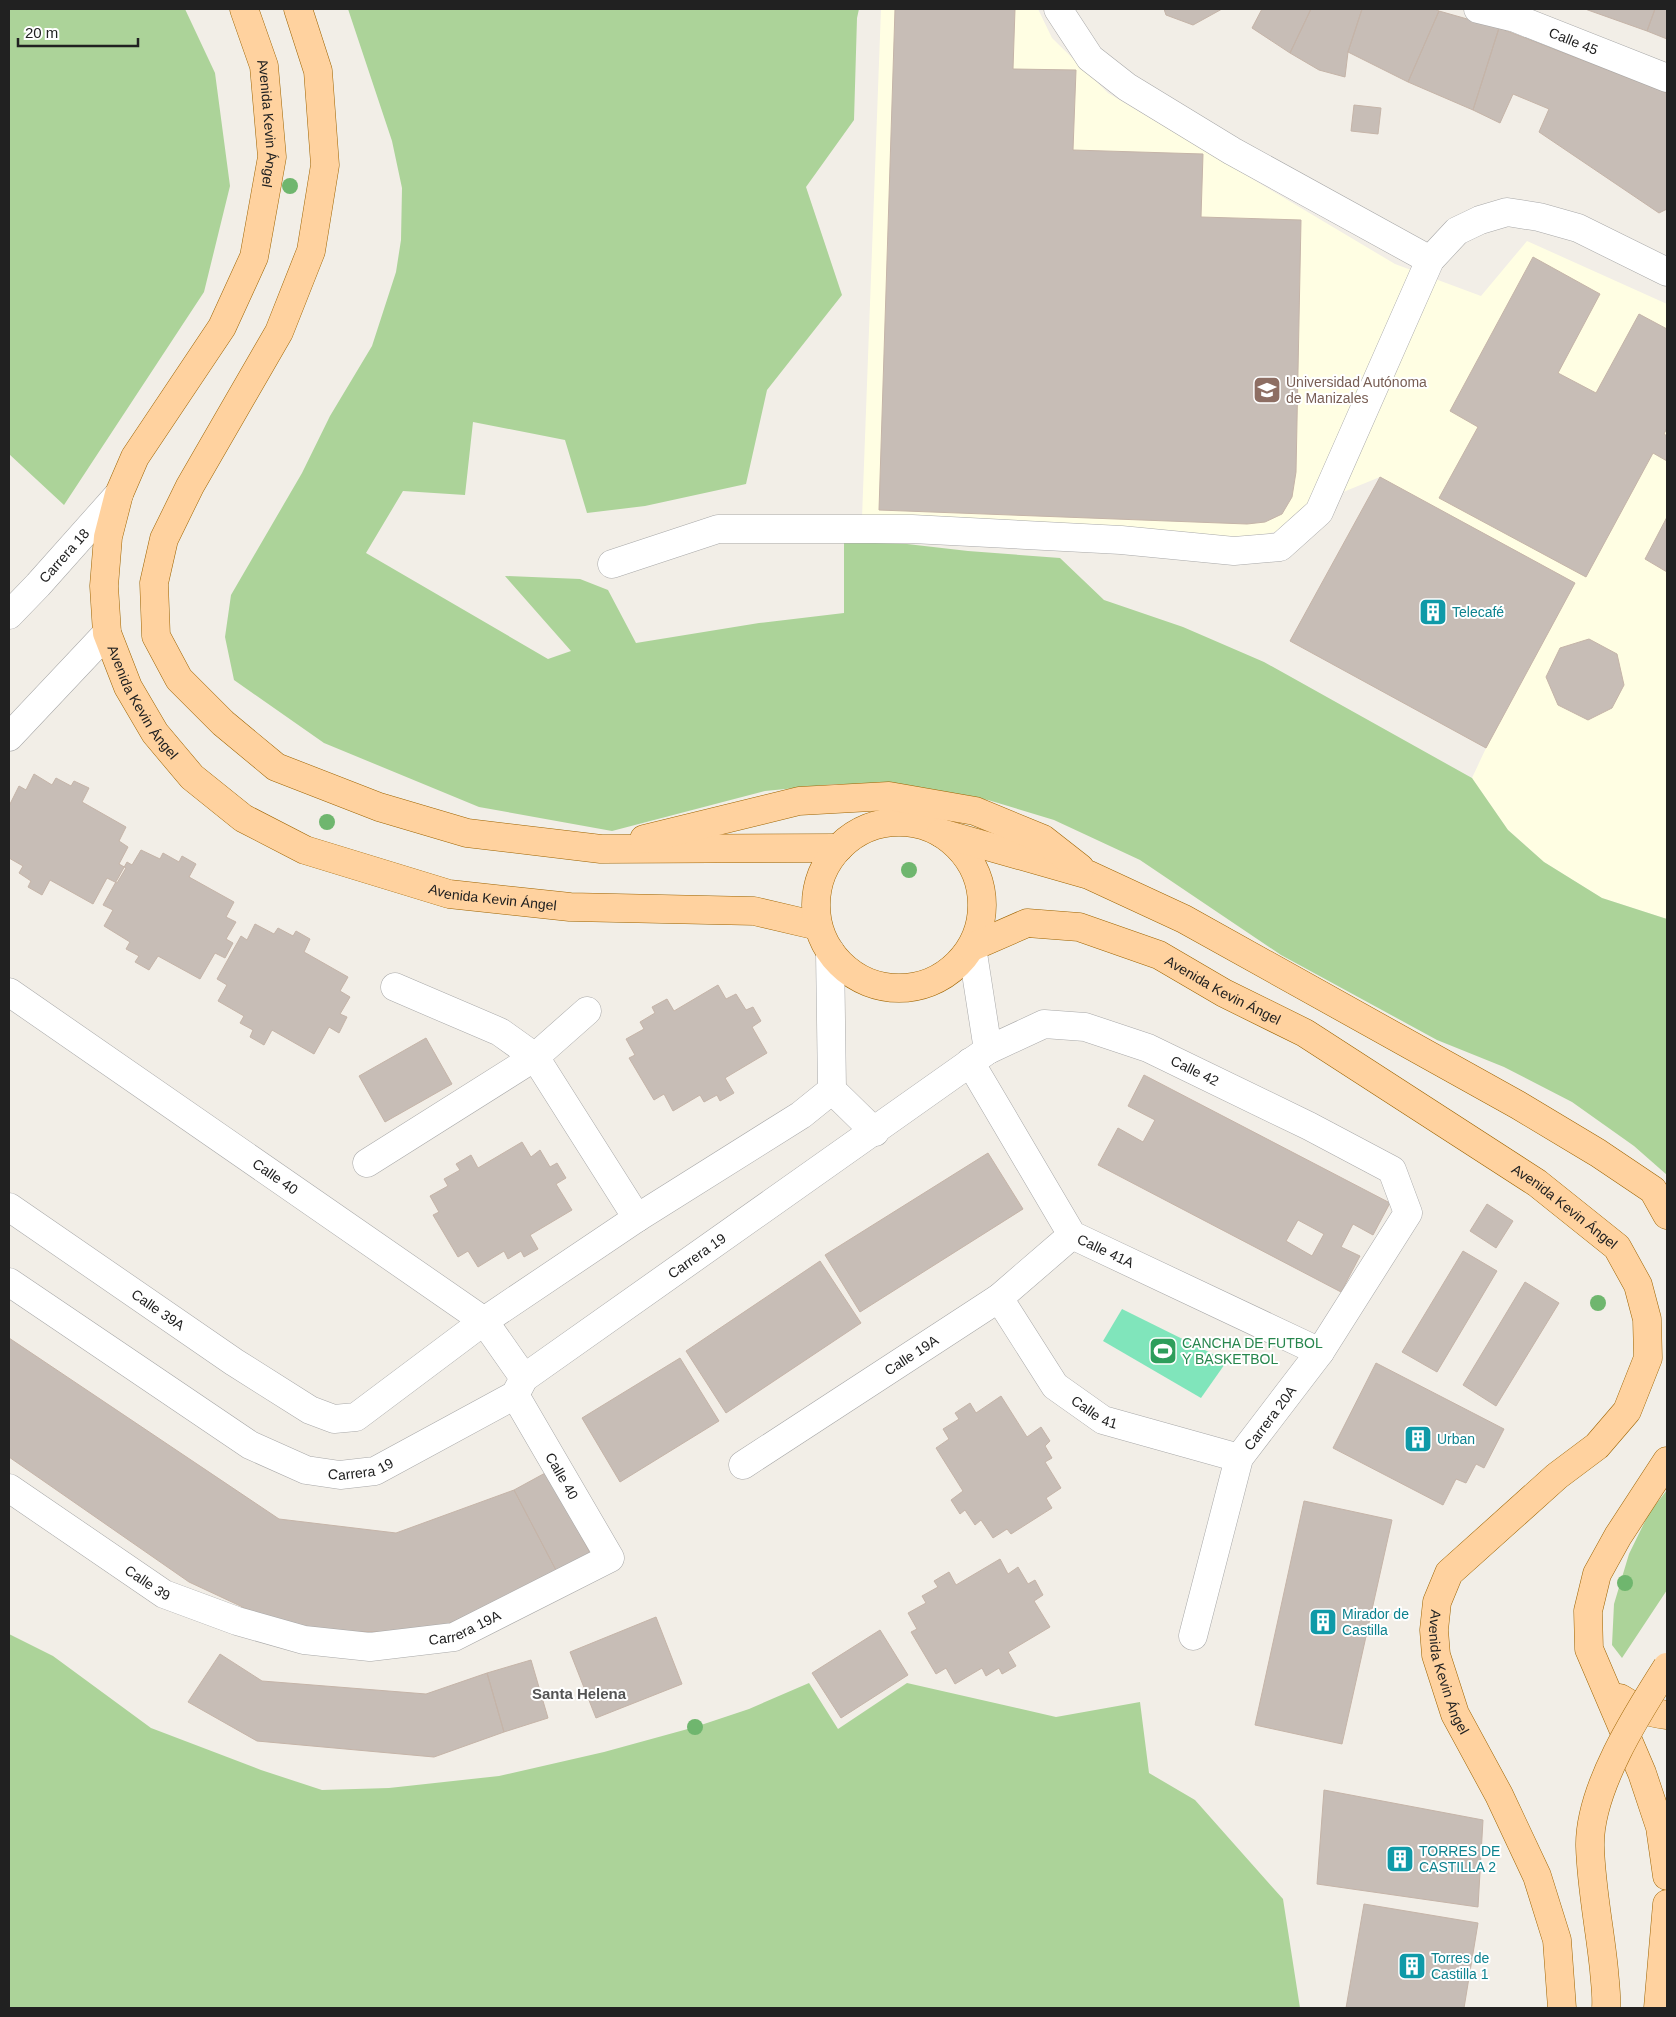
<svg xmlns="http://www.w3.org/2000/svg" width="1676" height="2017" viewBox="0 0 1676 2017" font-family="Helvetica,sans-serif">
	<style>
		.education { fill: #fffee3 }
		.forest { fill: #acd399 }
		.pitch { fill: #80e5bb }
		.building { fill: #c7bdb6; stroke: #c5b4a8; fill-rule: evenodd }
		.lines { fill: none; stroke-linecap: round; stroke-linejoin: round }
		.minor-casing { stroke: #a8a8a8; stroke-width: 29 }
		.major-casing { stroke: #9e6400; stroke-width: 29 }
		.minor { stroke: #fff; stroke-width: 28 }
		.major { stroke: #ffd29f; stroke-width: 28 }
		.major-bridge-casing { stroke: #9e6400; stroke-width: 29; stroke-linecap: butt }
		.major-bridge { stroke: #ffd29f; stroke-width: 28 }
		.tree { fill: #6fb66e }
		.labels { text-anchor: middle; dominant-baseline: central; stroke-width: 4; stroke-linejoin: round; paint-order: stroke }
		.street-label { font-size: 14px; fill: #212121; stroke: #fff }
		.education-label { font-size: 14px; fill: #785e54; stroke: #fff; text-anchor: start }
		.culture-label { font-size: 14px; fill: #0d838f; stroke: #fff; text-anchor: start }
		.leisure-label { font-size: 14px; fill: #27864d; stroke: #fff; text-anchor: start }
		.neighbourhood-label { font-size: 15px; font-weight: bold; fill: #545454; stroke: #fff }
	</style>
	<rect width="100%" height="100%" fill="#f2eee7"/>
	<path class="education" d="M881 9H1038L1052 38 1108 93 1395 264 1481 296 1527 241 1667 304V919L1602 898 1544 862 1508 830 1472 778 1486 748 1575 583 1380 477 1304 508 1278 531 1232 543 862 518Z"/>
	<path class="forest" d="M9 9H185L215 73 230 186 204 292 64 505 9 454Z
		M348 9H859L857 18 854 120 806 187 842 295 767 390 746 484 645 506 587 513 565 440 473 422 465 495 403 491 366 553 548 659 571 651 505 576 580 579 608 590 636 643 759 623 844 613V542L907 544 968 551 1060 558 1104 600 1183 627 1264 662 1472 778 1508 830 1544 862 1602 898 1667 919V1175L1634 1146 1572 1102 1504 1067 1437 1040 1281 955 1140 860 1054 820 988 800 931 791 836 784 765 791 612 831 479 807 324 743 234 680 225 637 231 595 302 473 330 416 372 346 396 272 401 240 402 188 392 141Z
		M1667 1490V1590L1622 1658 1612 1645 1614 1604 1629 1554 1649 1513Z
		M9 1634 53 1656 151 1728 261 1770 322 1790 389 1788 499 1776 604 1752 695 1727 749 1709 809 1683 838 1729 907 1683 1056 1717 1140 1702 1149 1773 1195 1800 1283 1899 1300 2008H9Z"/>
	<path class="pitch" d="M1122 1309 1227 1361 1201 1398 1103 1341Z"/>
	<path class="building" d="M895 9H1015L1013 69 1076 70 1073 150 1203 154 1201 217 1301 220 1296 472 1292 497 1282 514 1265 522 1247 524 879 510Z
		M1164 9H1222L1193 25 1166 15Z
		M1259 9H1311L1290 53 1252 28 1262 9Z
		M1311 9H1362L1348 52 1345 77 1319 70 1290 53Z
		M1362 9H1435L1439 11 1408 82 1348 52Z
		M1585 9H1655L1647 31Z
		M1655 9H1667V39L1647 31Z
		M1439 11 1499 28 1473 110 1408 82Z
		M1499 28 1667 93V209L1659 213 1539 132 1549 109 1513 94 1500 123 1473 110Z
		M1354 105 1381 108 1378 134 1351 131Z
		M1533 257 1600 294 1558 373 1596 393 1639 314 1667 329V428L1664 434 1667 436V461L1653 453 1586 577 1439 498 1478 427 1450 411Z
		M1380 477 1575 583 1486 748 1290 641Z
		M1667 517V572L1645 559Z
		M1589 639 1617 654 1624 685 1612 708 1588 720 1558 705 1546 677 1560 648Z
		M34 774 52 785 56 778 71 786 74 781 89 788 82 802 126 827 119 841 128 847 119 864 126 868 117 883 107 878 93 904 50 880 42 895 28 887 31 881 19 873 23 866 9 858V806L19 786 26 790Z
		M141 850 160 859 163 853 179 862 182 856 196 864 189 877 234 902 226 917 236 922 226 939 233 943 225 958 215 953 200 979 158 956 149 970 135 962 139 956 126 949 130 942 104 926 113 910 103 905 127 862 132 865Z
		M255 924 274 934 278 928 293 936 296 931 310 939 304 952 348 977 340 991 350 997 340 1014 347 1017 339 1033 329 1027 314 1054 272 1030 264 1045 250 1037 253 1030 240 1023 244 1016 218 1001 227 985 217 979 241 936 247 940Z
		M718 985 726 999 736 994 746 1010 753 1007 761 1021 752 1027 767 1053 725 1078 734 1093 720 1101 717 1095 704 1102 700 1095 673 1111 664 1094 654 1100 629 1058 635 1055 626 1039 644 1029 640 1022 655 1013 652 1007 667 999 674 1011Z
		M426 1038 452 1084 385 1122 359 1076Z
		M1144 1075 1390 1203 1373 1235 1353 1224 1341 1247 1360 1256 1341 1292 1098 1165 1118 1128 1143 1142 1155 1120 1128 1106ZM1298 1220 1324 1234 1312 1256 1286 1241Z
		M522 1142 531 1157 540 1150 550 1167 557 1163 566 1178 556 1184 572 1210 530 1235 538 1249 524 1257 521 1251 508 1259 504 1251 478 1267 468 1251 458 1257 433 1215 439 1212 430 1196 448 1186 444 1179 460 1170 456 1164 471 1155 478 1168Z
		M988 1153 1023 1209 860 1312 825 1255Z
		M1487 1204 1513 1221 1496 1248 1470 1231Z
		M1463 1251 1497 1271 1437 1372 1402 1352Z
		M820 1261 861 1323 726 1413 686 1351Z
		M1525 1282 1559 1303 1496 1406 1463 1385Z
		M9 1338 279 1519 396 1533 514 1490 558 1574 430 1632 294 1631 189 1582 9 1457Z
		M680 1358 719 1421 620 1482 582 1418Z
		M1376 1363 1504 1429 1484 1468 1476 1464 1466 1483 1456 1479 1443 1505 1333 1448Z
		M1001 1396 1027 1437 1041 1427 1050 1441 1045 1446 1052 1458 1045 1462 1061 1488 1046 1498 1052 1508 1011 1534 1007 1529 993 1538 981 1520 975 1525 965 1510 960 1514 951 1500 963 1491 936 1448 949 1439 943 1429 959 1419 955 1413 970 1403 976 1413Z
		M547 1472 591 1555 558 1574 514 1490Z
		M1304 1501 1392 1520 1342 1744 1255 1725Z
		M1000 1559 1008 1574 1018 1567 1028 1584 1035 1580 1043 1595 1034 1601 1050 1627 1008 1652 1016 1666 1002 1674 999 1668 986 1676 982 1668 955 1684 946 1668 936 1674 911 1632 917 1629 908 1613 926 1603 922 1596 938 1587 934 1581 949 1572 956 1585Z
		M656 1617 682 1684 596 1718 570 1652Z
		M880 1630 908 1675 841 1718 812 1673Z
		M220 1654 262 1681 426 1694 487 1673 504 1732 434 1757 257 1741 188 1702Z
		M531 1660 548 1718 504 1732 487 1673Z
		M1324 1790 1483 1820 1478 1907 1317 1884Z
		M1364 1904 1478 1923 1464 2008H1346Z"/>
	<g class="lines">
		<defs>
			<g id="minor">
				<path d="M1058 9 1090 58 1127 87 1232 151 1430 260"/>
				<path id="s1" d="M1478 9 1515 18 1667 78"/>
				<path d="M612 564 718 529H912L1121 540 1234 551 1280 547 1319 512 1430 260 1457 231 1480 220 1507 212 1539 217 1578 228 1667 272"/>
				<path id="s2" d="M9 615 38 585 119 494"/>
				<path d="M9 737 107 633"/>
				<path d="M972 947 988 1050"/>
				<path d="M830 951 832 1090"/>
				<path d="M395 987 500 1032 535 1057 637 1218"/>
				<path id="s3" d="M9 992 484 1321 524 1378"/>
				<path id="s4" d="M970 1062 1072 1235 1320 1352"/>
				<path d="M832 1090 875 1132"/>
				<path d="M367 1163 535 1057 587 1011"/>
				<path id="s5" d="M9 1207 234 1362 310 1410 334 1419 356 1417 484 1321 637 1218 801 1115 832 1090"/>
				<path id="s6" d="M9 1282 250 1445 306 1470 340 1475 375 1471 515 1395 524 1378 988 1050 1044 1024 1085 1027 1148 1048 1309 1126 1392 1170 1408 1213 1320 1352 1239 1458 1193 1636"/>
				<path id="s7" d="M999 1298 1055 1386 1103 1420 1239 1458"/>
				<path id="s8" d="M743 1465 999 1298 1072 1235"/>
				<path id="s9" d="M9 1488 164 1594 237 1621 304 1640 370 1647 454 1637 610 1558 515 1395"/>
			</g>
			<g id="major">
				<path id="s10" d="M244 9 264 66 272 157 254 257 222 327 135 457 119 494 108 537 104 586 107 633 128 687 155 733 192 777 243 818 305 850 449 894 570 907 754 911 818 926"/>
				<path d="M298 9 318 71 325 165 311 251 279 332 190 486 164 539 154 583 156 636 179 679 223 723 276 767 379 807 467 833 601 849 839 848"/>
				<circle cx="899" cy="905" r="83"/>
				<path d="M941 833 1089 875 1184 919 1518 1105 1598 1153 1653 1190 1667 1215"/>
				<path d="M644 839 799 801 889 796 975 811 1043 839 1080 868"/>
				<path id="s11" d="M972 947 1027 923 1079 927 1159 955 1224 993 1305 1033 1537 1183 1617 1247 1638 1285 1647 1319 1648 1358 1627 1411 1597 1446 1557 1476 1449 1573 1437 1602 1434 1630 1436 1655 1455 1714 1499 1795 1537 1876 1557 1940 1562 2008"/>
				<path d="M1667 1461 1618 1536 1597 1574 1588 1611 1589 1649 1642 1773 1660 1827 1667 1876"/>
				<path d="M1620 1698C1634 1708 1650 1713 1667 1715"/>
				<path d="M1658 2008 1667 1904"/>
			</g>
		</defs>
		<use href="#minor" class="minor-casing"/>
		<use href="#major" class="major-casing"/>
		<use href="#minor" class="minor"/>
		<use href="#major" class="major"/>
		<defs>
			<path id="major-bridge" d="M1606 2008C1607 1996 1605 1983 1604 1970 1600 1929 1591 1887 1590 1846 1589 1789 1637 1714 1667 1667"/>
		</defs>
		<use href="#major-bridge" class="major-bridge-casing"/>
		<use href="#major-bridge" class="major-bridge"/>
	</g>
	<g class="tree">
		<circle cx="290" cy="186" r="8"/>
		<circle cx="327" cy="822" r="8"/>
		<circle cx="909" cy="870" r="8"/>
		<circle cx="1598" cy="1303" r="8"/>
		<circle cx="1625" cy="1583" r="8"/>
		<circle cx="695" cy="1727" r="8"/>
	</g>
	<defs>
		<symbol id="university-square" viewBox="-11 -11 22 22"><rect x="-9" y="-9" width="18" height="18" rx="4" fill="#8d6e63" stroke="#fff"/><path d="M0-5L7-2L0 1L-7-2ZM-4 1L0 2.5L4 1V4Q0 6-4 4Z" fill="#fff"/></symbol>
		<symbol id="building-square" viewBox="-11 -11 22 22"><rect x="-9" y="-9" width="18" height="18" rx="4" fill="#0f9aa8" stroke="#fff"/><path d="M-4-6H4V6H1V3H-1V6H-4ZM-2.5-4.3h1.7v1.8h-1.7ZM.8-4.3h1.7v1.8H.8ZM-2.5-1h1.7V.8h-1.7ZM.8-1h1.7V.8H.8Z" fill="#fff"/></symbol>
		<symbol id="stadium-square" viewBox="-11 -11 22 22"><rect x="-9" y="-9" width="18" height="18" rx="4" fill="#2e9e5b" stroke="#fff"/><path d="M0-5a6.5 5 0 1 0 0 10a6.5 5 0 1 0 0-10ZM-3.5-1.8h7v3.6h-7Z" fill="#fff"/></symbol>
	</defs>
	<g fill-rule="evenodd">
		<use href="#university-square" x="1251" y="374" width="32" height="32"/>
		<use href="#building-square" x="1417" y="596" width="32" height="32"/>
		<use href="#stadium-square" x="1147" y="1335" width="32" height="32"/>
		<use href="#building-square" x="1402" y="1423" width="32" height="32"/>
		<use href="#building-square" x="1307" y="1606" width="32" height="32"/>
		<use href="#building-square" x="1384" y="1843" width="32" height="32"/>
		<use href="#building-square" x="1396" y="1950" width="32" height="32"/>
	</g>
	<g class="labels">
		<g class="street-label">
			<text stroke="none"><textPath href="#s1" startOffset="101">Calle 45</textPath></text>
			<text stroke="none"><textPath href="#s10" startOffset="118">Avenida Kevin Ángel</textPath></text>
			<text stroke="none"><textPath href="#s2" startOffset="81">Carrera 18</textPath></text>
			<text stroke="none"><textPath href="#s10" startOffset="746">Avenida Kevin Ángel</textPath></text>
			<text stroke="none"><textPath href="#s10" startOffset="1166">Avenida Kevin Ángel</textPath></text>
			<text stroke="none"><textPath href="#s11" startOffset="270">Avenida Kevin Ángel</textPath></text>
			<text stroke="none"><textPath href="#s6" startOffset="1390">Calle 42</textPath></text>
			<text stroke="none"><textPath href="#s3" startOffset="324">Calle 40</textPath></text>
			<text stroke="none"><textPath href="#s11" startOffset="675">Avenida Kevin Ángel</textPath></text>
			<text stroke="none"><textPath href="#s4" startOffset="238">Calle 41A</textPath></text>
			<text stroke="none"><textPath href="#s6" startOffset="812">Carrera 19</textPath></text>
			<text stroke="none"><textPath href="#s5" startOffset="181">Calle 39A</textPath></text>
			<text stroke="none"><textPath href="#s8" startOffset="201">Calle 19A</textPath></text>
			<text stroke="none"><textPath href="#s7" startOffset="152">Calle 41</textPath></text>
			<text transform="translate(1270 1418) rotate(-53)">Carrera 20A</text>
			<text stroke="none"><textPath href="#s6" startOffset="408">Carrera 19</textPath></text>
			<text transform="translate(562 1476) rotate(60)">Calle 40</text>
			<text stroke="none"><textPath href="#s9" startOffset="168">Calle 39</textPath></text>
			<text stroke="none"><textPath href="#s9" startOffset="499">Carrera 19A</textPath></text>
			<text stroke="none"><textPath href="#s11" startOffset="1261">Avenida Kevin Ángel</textPath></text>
		</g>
		<g class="education-label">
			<text x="1286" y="382">Universidad Autónoma<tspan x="1286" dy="16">de Manizales</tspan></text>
		</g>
		<g class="culture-label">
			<text x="1452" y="612">Telecafé</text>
			<text x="1437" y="1439">Urban</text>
			<text x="1342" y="1614">Mirador de<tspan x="1342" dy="16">Castilla</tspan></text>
			<text x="1419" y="1851">TORRES DE<tspan x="1419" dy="16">CASTILLA 2</tspan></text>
			<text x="1431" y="1958">Torres de<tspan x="1431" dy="16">Castilla 1</tspan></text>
		</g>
		<g class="leisure-label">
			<text x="1182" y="1343">CANCHA DE FUTBOL<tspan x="1182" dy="16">Y BASKETBOL</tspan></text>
		</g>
		<g class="neighbourhood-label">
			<text x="579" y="1693">Santa Helena</text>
		</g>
	</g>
	<rect width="1676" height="2017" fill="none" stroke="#212121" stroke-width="20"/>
	<path d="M18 38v8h120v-8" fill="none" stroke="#212121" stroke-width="2.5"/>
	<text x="25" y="38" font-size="15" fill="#212121" stroke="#ffffff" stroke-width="4" paint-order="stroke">20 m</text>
</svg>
